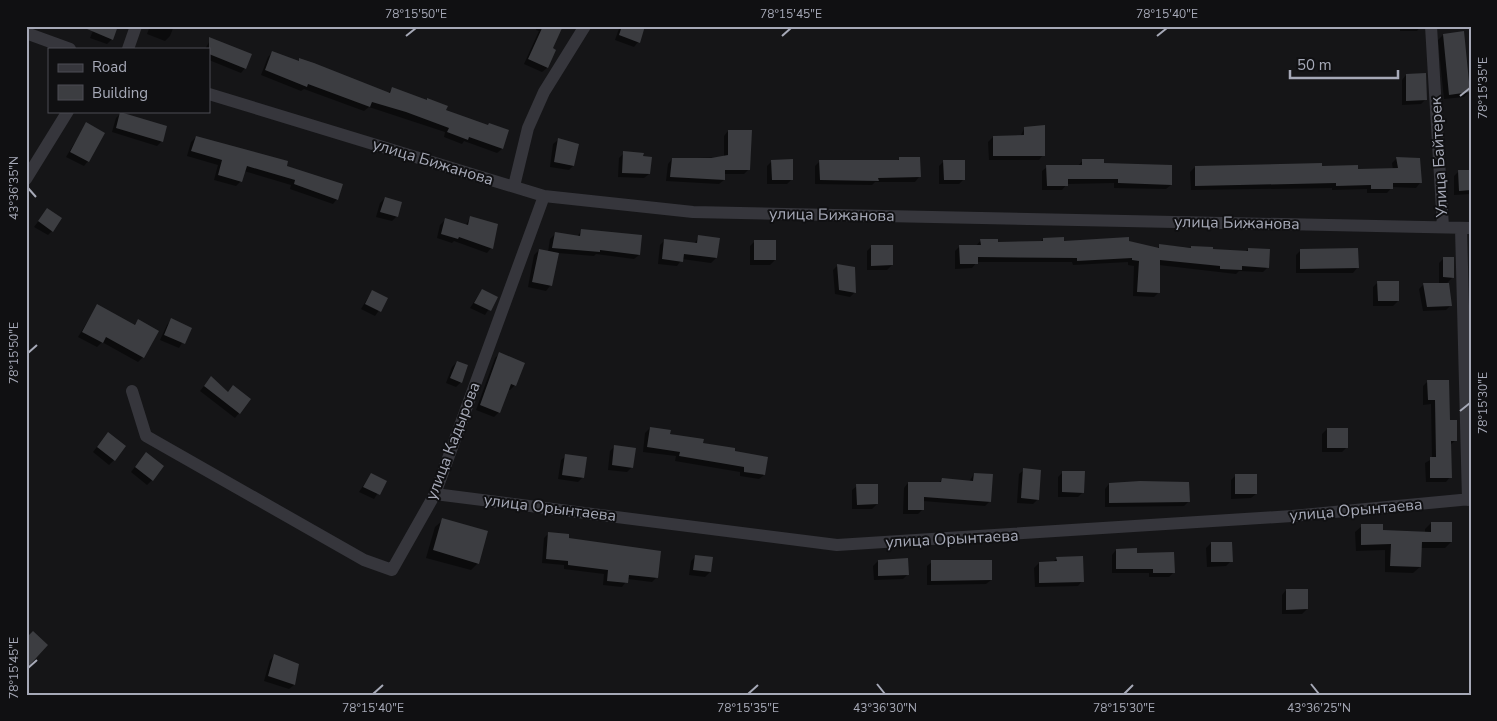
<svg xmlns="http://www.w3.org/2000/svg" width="1497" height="721" viewBox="0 0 1497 721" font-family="'Nunito Sans',sans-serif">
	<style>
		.shadow { fill: #0007 }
		.building { fill: #3c3d41 }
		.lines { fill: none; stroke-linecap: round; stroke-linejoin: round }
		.street { stroke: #36363c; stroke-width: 12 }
		.ticks { fill: none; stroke: #a6a9b7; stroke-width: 2 }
		.labels { text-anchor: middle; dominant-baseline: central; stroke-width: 4; stroke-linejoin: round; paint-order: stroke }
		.street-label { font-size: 16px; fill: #a6a9b7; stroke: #101012 }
		.neatline { fill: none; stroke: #a6a9b7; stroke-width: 2 }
		.ticks-label { font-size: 12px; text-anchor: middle; fill: #a6a9b7 }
	</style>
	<rect width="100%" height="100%" fill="#151517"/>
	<path class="shadow" d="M95 26 112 39 107 44 90 38Z
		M150 26H174L170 36 165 41 147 34Z
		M537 26H561L551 49 554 50 547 68 542 72 524 64 539 31 536 30Z
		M620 26H644L638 42 634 47 615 40Z
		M1400 26H1421L1417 31H1400Z
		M1443 35 1469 92 1464 97 1444 99 1438 40Z
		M211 39 245 68 241 73 209 60V49H205Z
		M272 53 298 62 300 60 388 93 392 89 487 126 508 131 502 149 497 153 464 141 462 144 444 137 445 132 369 107 364 111 304 89 301 91 261 75 268 57Z
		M1406 75 1426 99 1421 104 1402 105V80Z
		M120 114 162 141 157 146 112 132 116 118Z
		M86 124 88 161 84 166 66 157Z
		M1024 129 1043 155 1039 160H989L988 142 993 137H1020Z
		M728 131 749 169 744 174H724V180L719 184 666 181 668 164 672 159 724 157V136Z
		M196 137 286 166 337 199 333 204 290 189 291 185 244 171 241 181 236 186 214 180 218 165 187 156 191 142Z
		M558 140 573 166 569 170 550 167 553 144Z
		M624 153 642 157 649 174 644 178 618 177 619 158Z
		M1397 158 1420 183 1416 188 1392 187 1387 193H1367V189L1332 190V188L1191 190 1190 172 1195 167 1393 170 1392 163Z
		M899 159 919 177 915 182H875L872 185 815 184V166L820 161H897Z
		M1083 160 1103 164 1171 185 1166 189 1114 188V183L1067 184 1062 190H1042V171L1047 167 1078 166Z
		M772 161 792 179 787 184H767V166Z
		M944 161 964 179 959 184H939V166Z
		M1459 171H1471V194L1454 195V176Z
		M385 198 397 216 392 221 376 217 380 203Z
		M47 210 52 231 48 235 34 227Z
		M471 217 491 248 487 253 454 241 452 243 437 238 440 225 445 220 465 226Z
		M582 230 639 255 634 259 596 254 594 256 558 253 550 286 546 291 528 287 534 255 539 250 548 252 550 239 555 234 577 237Z
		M699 237 716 258 711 263 682 259 677 266 658 264 660 245 664 241 694 244Z
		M1043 239 1063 242H1128L1157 249 1160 245 1245 252 1248 249 1268 267 1263 272 1239 271 1236 274 1159 265V292L1154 297 1133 296 1134 266 1128 265V262L1073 265 1072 262H977L972 268 955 269V251L960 246H976L981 240 997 244 1039 243Z
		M755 241 775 260 770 265H750V246Z
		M871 247 892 265 887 270H867V251Z
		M1301 250 1357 268 1353 273H1296V255Z
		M1444 258 1453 277 1446 284 1451 305 1446 310 1423 311 1419 289 1424 284H1439V263Z
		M837 266 855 292 850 297 835 294 833 270Z
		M1378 282 1398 301 1393 306H1373V287Z
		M482 290 496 298 485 315 470 308Z
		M372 291 387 299 375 316 361 309Z
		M97 306 133 326 138 321 143 357 138 362 102 342 97 347 78 337Z
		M171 320 191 328 179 348 160 340 167 325Z
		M499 354 515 385 510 390 508 389 499 412 494 417 476 410 495 358Z
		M457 362 461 382 456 387 446 383 452 367Z
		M211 377 239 413 235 418 200 391Z
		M1428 381 1456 440 1450 445V477L1446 482H1426L1425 463 1432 459 1431 404 1423 405V386Z
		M650 428 733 452 764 475 759 479 740 476V472L675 461 676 456 643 452 645 433Z
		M1327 429 1347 447 1342 452H1322V434Z
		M103 439 114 460 109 465 93 452Z
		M615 446 632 467 627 472 608 470 610 451Z
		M566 456 583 477 578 482 558 479 561 460Z
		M141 459 152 480 147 485 131 472Z
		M1024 470 1038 499 1033 504 1017 503 1019 474Z
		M1063 472 1083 492 1078 497H1058V477Z
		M371 474 385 482 374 499 359 492Z
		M974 474 990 501 985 506 923 501V509L918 514H903L904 488 908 483H938L942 480 969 482Z
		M1236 475 1256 494 1251 498 1231 499V480Z
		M1109 484 1189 501 1184 506 1105 507V489Z
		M857 486 877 504 872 509H852V490Z
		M443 520 478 563 471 570 426 558 435 527Z
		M1431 523 1451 542 1445 548H1420V567L1413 573 1385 572V550L1356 551 1355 532 1362 526 1382 532 1425 533V529Z
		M549 533 568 540 656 578 652 582 628 579 622 587 603 585 604 574 564 569V565L542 563 544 538Z
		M1211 543 1231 561 1226 566 1207 567 1206 548Z
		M1116 550 1136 554 1174 572 1169 577H1149V573H1112V555Z
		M696 556 710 572 705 577 689 575 691 561Z
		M1057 558 1082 581 1078 586 1035 587 1034 568 1039 563H1052Z
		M878 561 908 574 903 579 874 580 873 566Z
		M932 562 991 580 986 584 927 585V566Z
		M1286 590 1307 609 1302 614H1282V595Z
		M275 655 298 665 294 685 289 689 264 681 270 660Z"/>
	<path class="building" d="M80 26H118L113 40Z
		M543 26H563L553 48 556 50 548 68 528 59Z
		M622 26H645L640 43 619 35Z
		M1464 31 1470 92 1449 95 1443 34Z
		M209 37 252 54 246 69 209 54Z
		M272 51 299 61V58L314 63 390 93 392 87 427 100V98L448 106 446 110 488 125 489 123 509 130 503 149 469 137 468 140 447 132 449 128 406 112 372 102 370 107 308 84 307 87 265 70Z
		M1426 73 1427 100 1406 101V74Z
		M120 112 167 126 163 142 116 128Z
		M86 122 105 133 89 162 70 152Z
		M1045 125V156H993V136L1024 135V127Z
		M728 130H752L750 170H725V180L670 177 672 158H711L728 155Z
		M196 136 288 161 287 166 343 184 338 200 294 184 295 180 247 166 242 182 218 175 222 160 191 151Z
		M558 138 579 144 574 166 554 162Z
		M623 151 644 153 643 156 652 157 650 174 622 173Z
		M899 157H920L921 177 878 178 879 181 820 180 819 160H899Z
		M1396 157 1420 158 1422 183H1393V189H1371V185L1336 186V183L1195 186V166L1322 163V166L1358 165V169L1398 168Z
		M793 159V180H772L771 160Z
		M1082 159H1104V163L1172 165V185L1118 183V179H1068V186H1047L1046 165H1082Z
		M943 160H965V180H944Z
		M1458 170H1471V190L1459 191Z
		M385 197 402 202 398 217 380 212Z
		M47 208 62 218 53 232 38 221Z
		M470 216 498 224 493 249 459 237 458 239 441 234 445 218 468 225Z
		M581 229 642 235 640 255 600 250V252L552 248 555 232 580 236Z
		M698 235 720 238 717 258 684 254 683 262 662 259 664 239 697 243Z
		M1064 237V241L1129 237V241L1159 248V244L1191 248V246L1213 247V249L1248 251V248L1270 249 1269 268 1242 266V270L1220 269V266L1160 260V293L1137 292 1139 261 1132 260V258L1077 261V258L978 257V264H960L959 245H981L980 239H998V242L1043 241V238Z
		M754 240H776V260H754Z
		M871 245H893V265L871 266Z
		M1358 248 1359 268 1300 269V249Z
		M539 249 559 253 552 286 532 282Z
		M1443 257H1454V278L1443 277Z
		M837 264 855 267 856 293 839 290Z
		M1377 281H1399V301H1378Z
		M1423 283H1449L1452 306 1427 307Z
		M482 289 498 297 491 311 474 303Z
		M372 290 388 298 381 312 365 304Z
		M97 304 135 325 138 319 159 331 144 358 106 337 103 343 82 332Z
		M171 318 192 328 185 344 164 335Z
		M499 352 525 363 516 386 511 384 500 413 480 405Z
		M457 361 468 365 462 383 450 378Z
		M211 376 228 392 233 385 251 399 240 414 204 386Z
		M1427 380H1449L1450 420H1457V441H1451L1452 478H1430V457H1436L1435 400H1428Z
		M650 427 671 430 670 434 704 439 703 443 735 448V451L768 457 765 475 744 472V467L679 456 680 452 647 447Z
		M1327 428H1348V448H1327Z
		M108 432 126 446 115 461 97 447Z
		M614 445 636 448 633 468 612 465Z
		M146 452 164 466 153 481 135 467Z
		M565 454 587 457 584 478 562 475Z
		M1023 468 1041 470 1039 500 1021 498Z
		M1062 471H1085L1084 493 1062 492Z
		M371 473 387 481 380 495 363 487Z
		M974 473 993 474 991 502 924 497V510H908V482H941L942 478 973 481Z
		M1235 474H1257V494H1235Z
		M1140 481 1189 482 1190 502 1109 503V483Z
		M856 484H878V504L857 505Z
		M442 518 488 531 479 564 433 550Z
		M1431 522H1452V542H1422L1421 567 1390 566 1391 544 1361 545V524H1383V530L1431 532Z
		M548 532 569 534V538L661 551 658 578 629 575 628 583 607 581 608 570 568 565V561L546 559Z
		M1211 542H1232L1233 562H1211Z
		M1137 548V553L1174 552 1175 573H1153V569H1116V549Z
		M695 555 713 557 711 572 693 570Z
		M1083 556 1084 582 1039 583V562L1057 561 1056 557Z
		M908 558 909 575 878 576V560Z
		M931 560H992V580L931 581Z
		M1286 589H1308V609L1286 610Z
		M33 631 48 645 26 669V638Z
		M274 654 299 664 295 685 268 676Z"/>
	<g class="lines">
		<path class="street" d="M1431 26 1443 227
			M26 33 70 49
			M128 49 136 26
			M209 94 544 196 693 212 1471 228
			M26 179 68 111
			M514 186 528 128 544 92 585 26
			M1461 228 1468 500
			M132 391 146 436 364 560 392 570 435 494 544 196
			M435 494 837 545 1292 516 1471 499"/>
	</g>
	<path class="ticks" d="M406 36 416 28M782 36 791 28M1157 36 1167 28M1460 96 1470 88M28 188 36 197M28 353 37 345M1460 411 1470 403M28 668 37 660M877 684 885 694M1311 684 1319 694M373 694 383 685M748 694 758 685M1124 694 1133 685"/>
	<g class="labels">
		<g class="street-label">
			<text transform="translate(1439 157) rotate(-93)">Улица Байтерек</text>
			<text transform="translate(433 162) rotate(17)">улица Бижанова</text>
			<text transform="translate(832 215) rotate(1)">улица Бижанова</text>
			<text transform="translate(1237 223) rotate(1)">улица Бижанова</text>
			<text transform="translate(453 441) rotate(-69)">улица Кадырова</text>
			<text transform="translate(550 508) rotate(7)">улица Орынтаева</text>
			<text transform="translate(1356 510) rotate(-5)">улица Орынтаева</text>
			<text transform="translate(952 539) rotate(-3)">улица Орынтаева</text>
		</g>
	</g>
	<rect width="1497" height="721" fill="none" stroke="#101012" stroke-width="55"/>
	<rect x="48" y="48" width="162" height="65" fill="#101012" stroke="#4c4d54"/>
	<rect x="58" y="64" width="25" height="8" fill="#36363c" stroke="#4c4d54"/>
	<text x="92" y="72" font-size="15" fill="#a6a9b7">Road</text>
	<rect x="58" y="85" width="25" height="15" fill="#3c3d41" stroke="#4c4d54"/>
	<text x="92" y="98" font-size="15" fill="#a6a9b7">Building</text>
	<path d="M1290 70v8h108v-8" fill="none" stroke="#a6a9b7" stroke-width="2.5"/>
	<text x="1297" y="70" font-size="15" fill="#a6a9b7" stroke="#101012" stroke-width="4" paint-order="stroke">50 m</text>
	<rect x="28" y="28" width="1442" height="666" class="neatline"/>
	<g class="ticks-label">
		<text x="416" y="18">78°15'50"E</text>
		<text x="791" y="18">78°15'45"E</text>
		<text x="1167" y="18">78°15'40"E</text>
		<text transform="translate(1483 88) rotate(-90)" y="4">78°15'35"E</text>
		<text transform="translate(14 188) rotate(-90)" y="4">43°36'35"N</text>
		<text transform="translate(14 353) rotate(-90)" y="4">78°15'50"E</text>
		<text transform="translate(1483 403) rotate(-90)" y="4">78°15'30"E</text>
		<text transform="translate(14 668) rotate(-90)" y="4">78°15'45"E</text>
		<text x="373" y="712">78°15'40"E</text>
		<text x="748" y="712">78°15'35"E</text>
		<text x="885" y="712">43°36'30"N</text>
		<text x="1124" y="712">78°15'30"E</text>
		<text x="1319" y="712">43°36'25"N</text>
	</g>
</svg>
